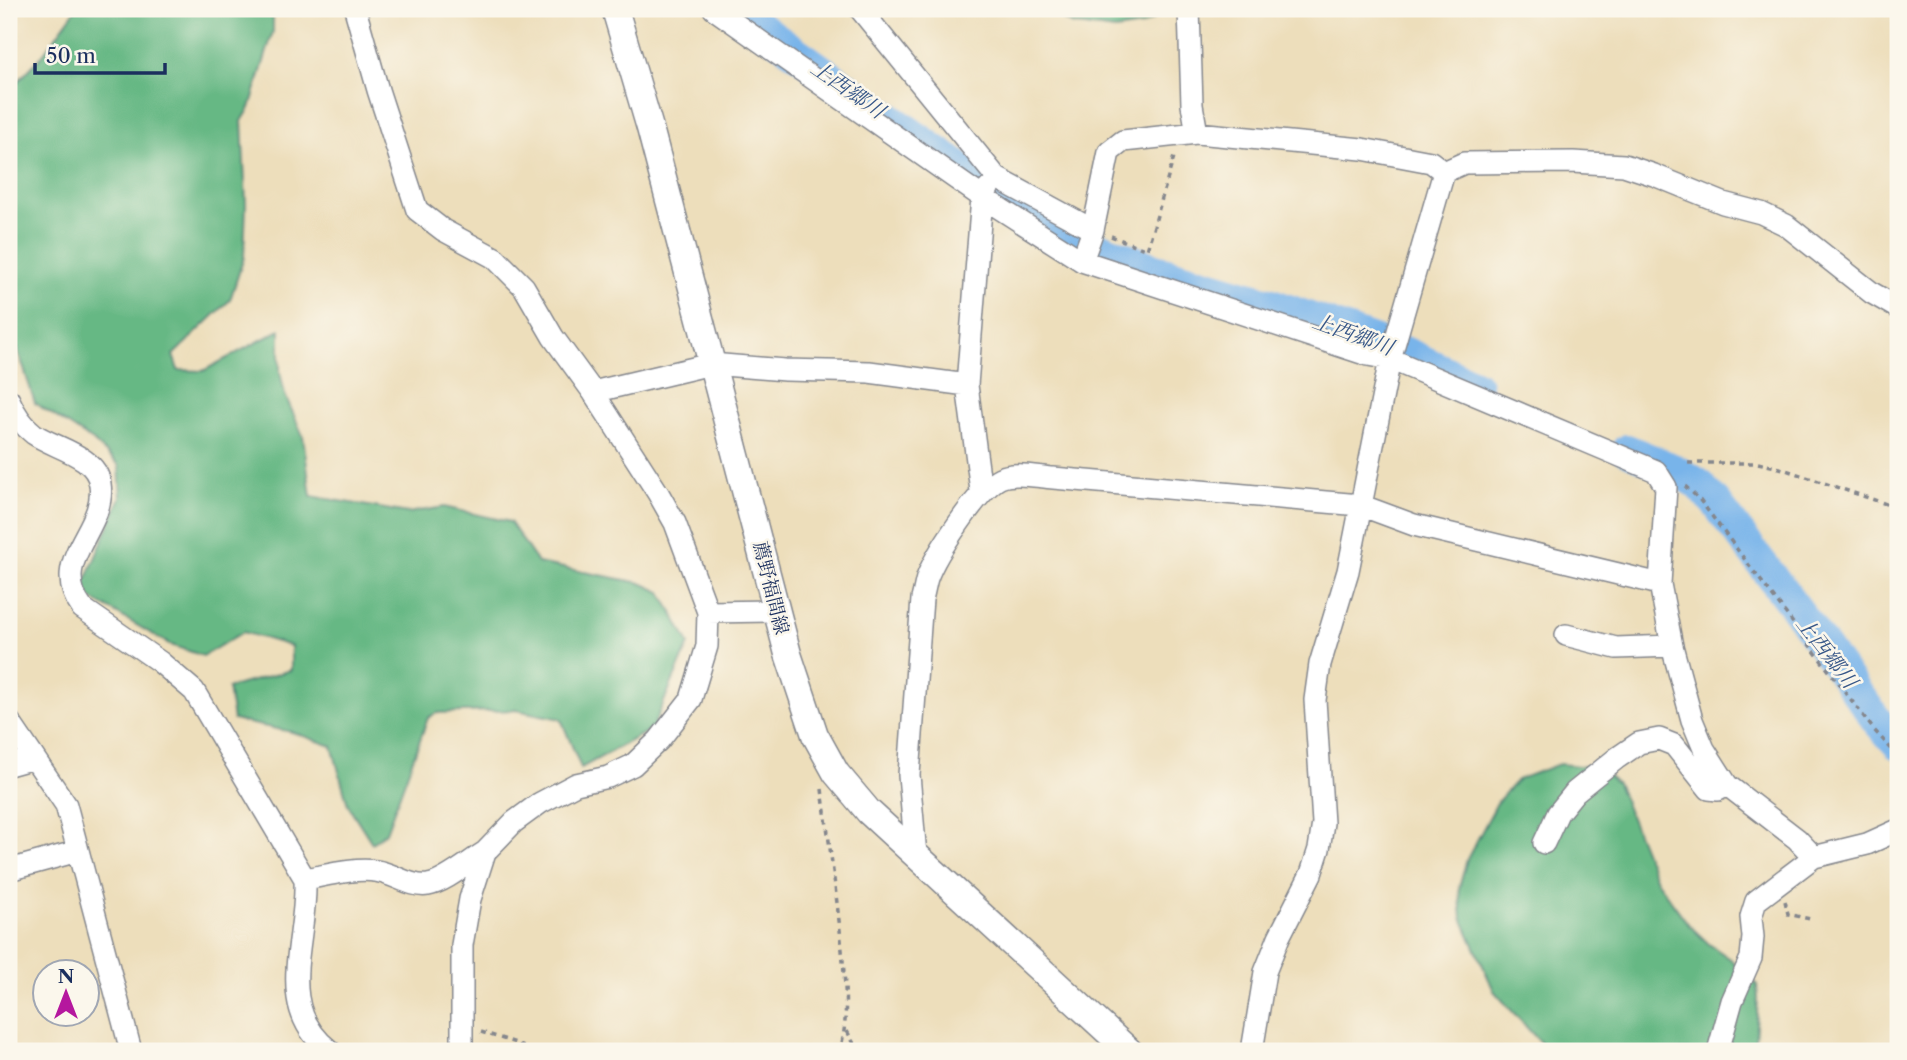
<svg xmlns="http://www.w3.org/2000/svg" width="1907" height="1060" viewBox="0 0 1907 1060" font-family="'Libre Caslon Text','Noto Serif JP',serif">
	<style>
		.forest { fill: #66b884; stroke: #407471; stroke-width: 2 }
		.lines { fill: none; stroke-linecap: round; stroke-linejoin: round }
		.river { stroke: #78b4ea; stroke-width: 32 }
		.minor-casing { stroke: #84868c; stroke-width: 24 }
		.major-casing { stroke: #84868c; stroke-width: 29 }
		.path { stroke: #84868c; stroke-width: 3.5; stroke-dasharray: 5 5; stroke-linecap: butt }
		.minor { stroke: #fff; stroke-width: 21 }
		.major { stroke: #fff; stroke-width: 26 }
		.labels { text-anchor: middle; dominant-baseline: central; stroke-width: 5; stroke-linejoin: round; paint-order: stroke }
		.street-label { font-size: 19px; fill: #1b2f5e; stroke: #fbf7ec }
		.water-label { font-size: 21px; font-style: italic; fill: #375788; stroke: #fbf7ec }
	</style>
	<rect width="100%" height="100%" fill="#fbf7ec"/>
	<filter id="ink" filterUnits="userSpaceOnUse"><feTurbulence type="fractalNoise" baseFrequency=".0143" numOctaves="2"/><feDisplacementMap in="SourceGraphic" scale="14" xChannelSelector="R" yChannelSelector="G"/><feConvolveMatrix kernelMatrix="1 2 1 2 8 2 1 2 1" color-interpolation-filters="sRGB"/></filter>
	<filter id="wash" filterUnits="userSpaceOnUse"><feTurbulence type="fractalNoise" baseFrequency=".00686" numOctaves="4" result="noise"/><feDisplacementMap in="SourceGraphic" scale="28" xChannelSelector="R" yChannelSelector="G"/><feGaussianBlur stdDeviation="1.57" result="paint"/><feColorMatrix in="noise" values="0 0 0 0 0 0 0 0 0 0 0 0 0 0 0 0 0 1.4 0 .05"/><feComposite in="paint" operator="in"/></filter>
	<g filter="url(#wash)">
		<rect width="100%" height="100%" fill="#eddebb"/>
		<path class="forest" d="M76 9H273V31L250 108 242 121 246 204 244 257 230 300 173 355 178 370 203 371 280 330V372L285 395 303 436 311 496 408 513 444 507 510 522 538 563 641 583 661 592 689 644 652 729 581 768 561 719 516 710 436 713 428 718 386 832 372 843 348 805 332 746 292 732 233 720 228 688 291 670V646L243 632 203 656 171 645 87 596 83 587 121 497 119 465 93 441 35 403 9 322V91L41 57Z
			M1044 9H1165L1155 18 1141 26 1115 30 1071 24Z
			M1559 764 1599 768 1617 783 1656 880 1689 925 1709 944 1732 960 1757 985 1758 999 1755 1040 1750 1051H1548L1494 991 1462 918 1459 888 1467 859 1498 801 1517 780Z"/>
		<g class="lines">
			<path class="river" d="M735 9 973 177 1019 208 1067 235 1157 270 1269 303 1404 352 1476 386
				M1627 450 1675 470 1697 483 1716 503 1800 614 1878 722 1898 744"/>
		</g>
	</g>
	<g filter="url(#ink)">
		<g class="lines">
			<defs>
				<path id="minor" d="M355 9 378 90 417 210 443 230 495 258 524 287 553 337 593 392 658 493 675 523 708 612 707 646 691 699 659 740 633 765 608 777 576 784 540 803 514 822 485 852 470 899 462 945V1051
					M714 9 982 197 1082 261 1368 355 1390 359 1656 471 1666 487 1660 584 1672 646 1692 720 1704 749 1727 785 1797 839 1814 857
					M860 9 997 178 1093 230
					M1189 9 1192 105 1197 133
					M1444 172 1464 163 1573 162 1624 165 1654 175 1723 203 1761 213 1786 225 1872 293 1898 308
					M1082 261 1093 230 1109 152 1123 141 1197 133 1362 149 1431 162 1444 172
					M593 392 711 364 785 370 869 372 967 385
					M9 400C15 414 22 425 34 434 54 448 96 455 100 484 107 529 47 560 82 608L160 662 194 691 305 879C308 941 272 1006 330 1051
					M981 491 967 385 982 197 988 189
					M708 612 777 611
					M1566 635 1616 648 1672 646
					M9 721 66 805 131 1051
					M9 765 34 758
					M1544 843 1558 813 1575 792 1617 758 1639 743 1659 739 1674 745 1709 789 1718 790 1727 785
					M916 856 909 775 922 599C924 592 925 585 927 578 935 555 979 488 1000 478 1014 471 1038 477 1053 478L1360 505 1414 525 1660 584
					M9 870 78 851
					M305 879C328 875 353 868 376 871 393 873 411 888 428 885 444 883 470 861 485 852
					M1252 1051 1265 972 1279 937 1311 874 1319 849 1323 823 1315 700 1320 664 1348 571 1390 359 1444 172
					M1718 1051 1732 1001 1751 958 1753 937 1751 917 1756 901 1814 857 1867 844 1898 830"/>
				<path id="major" d="M615 9 650 128 788 654 815 735 836 773 869 812 1129 1051"/>
			</defs>
			<use href="#minor" class="minor-casing"/>
			<use href="#major" class="major-casing"/>
			<path class="path" d="M1111 236 1147 250 1175 153
				M1688 463H1758L1780 468 1898 508
				M1685 486 1699 499 1874 730 1898 756
				M822 789C829 842 837 896 842 950 845 984 849 1018 840 1051
				M1785 901 1788 914 1810 919
				M847 1031 858 1051
				M481 1032 516 1043 532 1051"/>
			<use href="#minor" class="minor"/>
			<use href="#major" class="major"/>
		</g>
	</g>
	<g class="labels">
		<g class="street-label">
			<text transform="translate(771 588) rotate(76)">薦野福間線</text>
		</g>
		<g class="water-label">
			<text transform="translate(848 89) rotate(35)">上西郷川</text>
			<text transform="translate(1353 334) rotate(20)">上西郷川</text>
			<text transform="translate(1827 652) rotate(52)">上西郷川</text>
		</g>
	</g>
	<rect width="1907" height="1060" fill="none" stroke="#fbf7ec" stroke-width="35"/>
	<g transform="translate(66 993)"><circle r="33" fill="#fbf7ec" stroke="#a1a7b3" stroke-width="2"/>
	<path d="M0-5L12 26L0 18L-12 26Z" fill="#b5179e"/>
	<text y="-10" font-size="19" font-weight="bold" text-anchor="middle" fill="#1b2f5e">N</text>
	</g>
	<path d="M35 63v10h130v-10" fill="none" stroke="#1b2f5e" stroke-width="3.5"/>
	<text x="46" y="63" font-size="21" fill="#1b2f5e" stroke="#fbf7ec" stroke-width="5" paint-order="stroke">50 m</text>
</svg>
